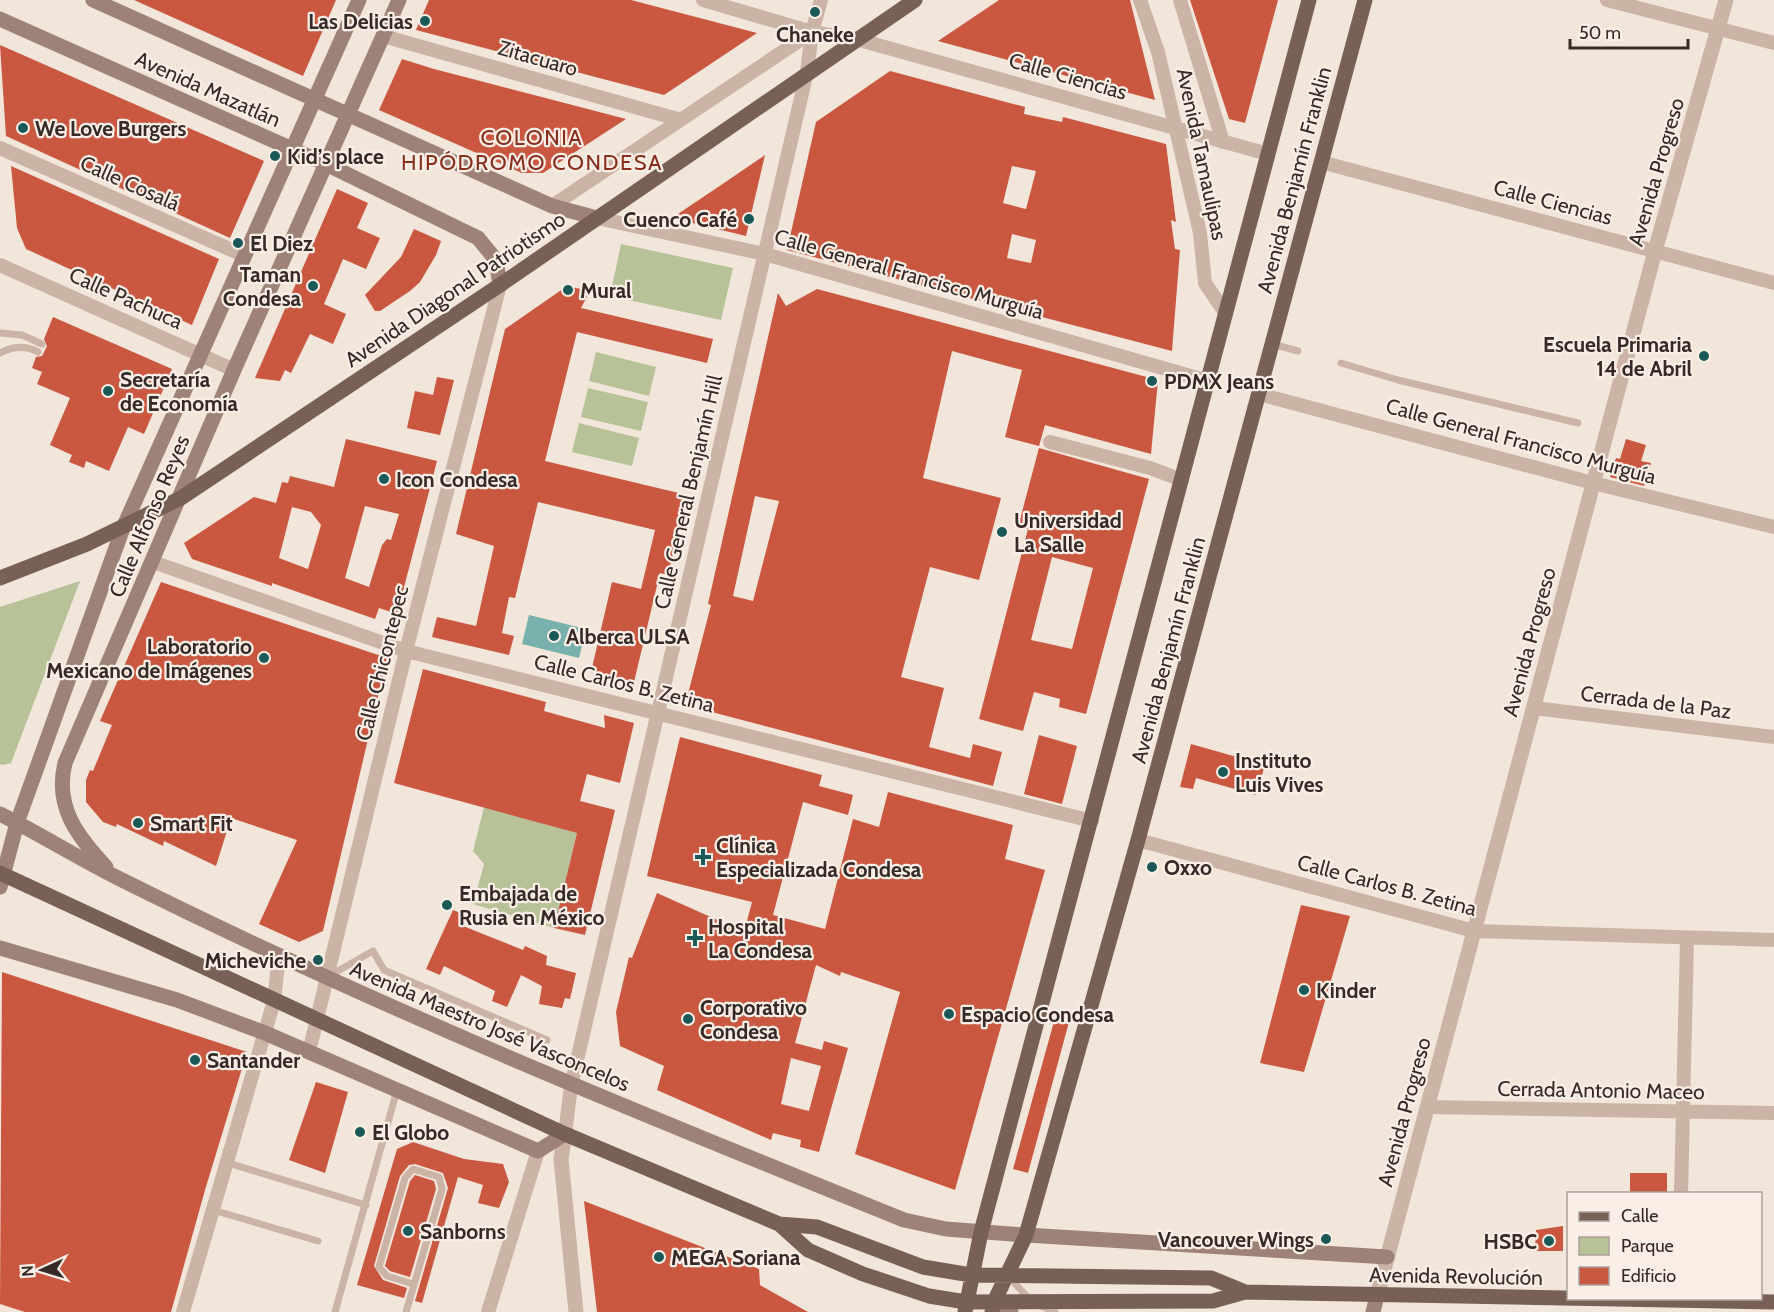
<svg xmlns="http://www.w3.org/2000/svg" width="1774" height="1312" viewBox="0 0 1774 1312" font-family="Cabin,sans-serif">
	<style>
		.green { fill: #b7c299 }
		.water { fill: #78b0ae }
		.building { fill: #ca5740; fill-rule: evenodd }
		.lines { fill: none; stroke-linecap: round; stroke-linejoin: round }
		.service { stroke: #cbb3a5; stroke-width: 7 }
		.minor { stroke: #cbb3a5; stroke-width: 14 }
		.tertiary { stroke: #cbb3a5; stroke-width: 15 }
		.secondary { stroke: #9e8277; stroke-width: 15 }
		.primary { stroke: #796057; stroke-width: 15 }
		.poi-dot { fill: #1b5958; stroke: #faefe6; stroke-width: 2 }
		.labels { text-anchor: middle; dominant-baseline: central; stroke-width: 4.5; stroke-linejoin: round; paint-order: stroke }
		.poi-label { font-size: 21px; font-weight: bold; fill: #362a27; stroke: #faefe6; text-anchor: start }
		.street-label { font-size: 21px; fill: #362a27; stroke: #faefe6 }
		.neighbourhood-label { font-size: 22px; letter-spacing: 1.5px; fill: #882e1d; stroke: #faefe6 }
	</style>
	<rect width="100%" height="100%" fill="#f2e5da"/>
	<path class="green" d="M621 244 733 268 721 320 610 296Z
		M596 352 656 367 649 396 589 381Z
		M588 388 648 402 641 431 581 417Z
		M579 423 639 438 632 466 572 452Z
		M80 581 11 763 3 765 0 764V607Z
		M484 807 577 833 554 928 473 904 484 864 473 851Z"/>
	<path class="water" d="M529 615 586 629 579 658 522 644Z"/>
	<path class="building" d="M134 0H336L303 76Z
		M429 0H631L757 33 664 95 416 30Z
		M999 0H1130L1155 100 938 41Z
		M1190 0H1278L1245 123 1229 119Z
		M0 45 264 161 230 238 6 136Z
		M402 59 434 69 626 119 543 173H522L379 110Z
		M890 71 1025 107 1024 114 1062 122 1063 117 1166 144 1176 222 1171 220 1175 249 1180 250 1172 351 1019 311 1021 303 992 297 991 303 969 298 787 250 816 122ZM1012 166 1036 171 1026 209 1003 203ZM1012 234 1036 240 1031 263 1007 258Z
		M765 155 746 236 672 218 724 183Z
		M11 166 219 259 192 325 26 249 17 228Z
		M337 189 368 203 357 228 380 238 366 269 343 259 324 304 346 314 333 344 310 334 291 373 285 370 280 381 255 378Z
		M414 229 441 241 436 255 420 282 410 291 380 311H375L365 295 401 257Z
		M567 286 590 291 581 308 713 339 707 363 577 332 545 461 687 495 668 575 660 573 634 682 591 672 612 582 641 589 655 530 538 502 515 598 509 597 502 633 514 636 509 655 432 637 437 617 476 626 494 546 456 534 505 329Z
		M817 289 1158 380 1151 454 1045 425 1039 446 1005 437 1022 370 952 351 923 478 1001 498 979 580 930 567 901 677 944 688 929 747 970 758 973 744 1002 752 993 786 708 711 710 700 688 694 711 605 708 604 778 293 786 306ZM755 496 779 501 753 601 733 596Z
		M53 317 172 369 144 434 128 427 109 471 86 461 84 468 69 462 72 455 50 445 70 398 37 384 42 372 32 368 36 357 42 356 47 346 44 339Z
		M437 377 454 380 440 435 407 428 415 391 433 395Z
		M346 439 437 461 397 614 379 608 375 619 272 583V586L192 559 184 543 254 497 276 503 282 482 288 483 290 476 334 487ZM365 506 399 514 391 540 387 539 382 545 369 587 345 578ZM292 507 311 512 321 525 308 569 279 558Z
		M1626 439 1646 445 1641 461 1651 463 1644 486 1610 477 1616 458 1620 459Z
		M1039 448 1149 479 1086 714 1059 707 1060 699 1034 692 1023 731 979 719 1028 529 1018 527ZM1052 557 1093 568 1072 649 1031 640Z
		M161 582 387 658 323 931 299 942 259 924 297 840 231 818 216 866 164 841 163 846 117 824 116 827 103 822 86 802V780L90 770 93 771 112 725 100 721Z
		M423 669 546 702 544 711 605 728 604 715 634 723 620 783 587 774 580 801 615 810 585 935 554 928 577 833 394 783Z
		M1039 735 1077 746 1062 804 1024 794Z
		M680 737 822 775 819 786 853 795 848 815 803 802 773 915 825 929 853 819 879 827 888 792 1013 825 1005 859 1045 870 955 1190 855 1154 900 992 841 972 840 976 816 965 795 1043 822 1050 824 1041 848 1048 819 1152 800 1147 801 1140 773 1133 771 1140 657 1090 664 1066 620 1046 616 1012 629 957 632 958 657 893 744 932 752 902 647 876ZM791 1058 821 1066 809 1111 781 1104Z
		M1191 744 1265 765 1256 795 1196 778 1193 789 1180 787Z
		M1301 905 1350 916 1304 1072 1260 1063Z
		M453 910 468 916 463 926 523 950 525 946 547 956 546 965 576 973 570 999 565 998 562 1008 539 1004 542 986 521 975 507 1007 492 1001 495 991 444 966 440 975 426 969Z
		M2 972 247 1052 205 1190 171 1312H25L0 1304Z
		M1055 1018 1069 1022 1028 1173 1013 1169Z
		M316 1082 348 1092 325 1173 289 1160Z
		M413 1142 464 1159 503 1164 509 1182 499 1208 478 1203 483 1185 458 1177 422 1303 415 1301 448 1188 443 1173 415 1164 409 1165 400 1176 374 1266 383 1280 407 1288 404 1298 357 1285 397 1149Z
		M1630 1173H1667V1194H1630Z
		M415 1175 434 1181 436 1189 410 1277 390 1271 385 1266 410 1181Z
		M584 1201 759 1269 760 1285 808 1312H597Z
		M1563 1226V1251H1535L1536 1230Z"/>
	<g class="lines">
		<path class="service" d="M0 333 22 335 42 344
			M1272 344 1298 351
			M0 353C13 346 25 345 38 352
			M1341 363 1398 380 1578 423
			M329 976 373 951 384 970 547 1040
			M228 1163 366 1205
			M213 1210 318 1241
			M1010 1278 1031 1301
			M1041 1306 1055 1312
			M335 1312 397 1090
			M406 1312 442 1189 439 1177 413 1169 405 1178 379 1267 387 1276 413 1284"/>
		<path class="minor" d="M703 0 812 32 856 39 1268 154
			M1140 0 1158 52 1200 233 1205 283 1226 314
			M1180 0 1223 142
			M1607 0 1774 43
			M383 36 681 120
			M0 148 243 255
			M1321 162 1774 283
			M552 206 812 32
			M597 218 765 254 1208 381
			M0 265 234 370
			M1259 394 1593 483 1774 527
			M1050 442 1150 468 1182 480
			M153 562 406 651 1092 821
			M1534 708 1774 737
			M1138 840 1474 931 1774 940
			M309 1052 406 651 500 285
			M1428 1107 1774 1113
			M565 1134 571 1086 807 72 812 32 821 0
			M1681 1194 1687 939
			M183 1312 274 1001 279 955
			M488 1312 538 1151"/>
		<path class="tertiary" d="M565 1134 561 1159 576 1312
			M1377 1296 1655 251 1726 0"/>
		<path class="secondary" d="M93 0 552 206 597 218
			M0 19 326 164 478 238 496 260 500 285
			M0 814C40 834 78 858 118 878 374 1006 639 1113 904 1220L946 1229 1026 1235 1387 1257
			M106 867C78 837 54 807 65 763L234 370 399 0
			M0 887 17 823 123 528 359 0
			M0 948 177 1000 265 1033 538 1151 565 1134
			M993 1304 1011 1312
			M1373 1312 1377 1296"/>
		<path class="primary" d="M0 578 87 544 181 498 500 285 915 0
			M0 873 565 1134 779 1224 817 1227 923 1267 971 1275 1211 1278 1245 1292
			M779 1224 808 1250 863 1274 929 1296 966 1302 1213 1301 1245 1292 1774 1302
			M965 1312 981 1232 1309 0
			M992 1312 993 1304 1026 1235 1138 840 1365 0"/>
	</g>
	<g class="poi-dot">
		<circle cx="815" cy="12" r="6"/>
		<circle cx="425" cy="21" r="6"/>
		<circle cx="23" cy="128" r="6"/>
		<circle cx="275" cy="156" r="6"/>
		<circle cx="749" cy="219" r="6"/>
		<circle cx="238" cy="243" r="6"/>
		<circle cx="313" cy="286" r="6"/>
		<circle cx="568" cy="290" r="6"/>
		<circle cx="1704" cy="356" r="6"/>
		<circle cx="1152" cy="381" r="6"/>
		<circle cx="108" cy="391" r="6"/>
		<circle cx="384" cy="479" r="6"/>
		<circle cx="1002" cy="532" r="6"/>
		<circle cx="554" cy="636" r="6"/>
		<circle cx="264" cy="658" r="6"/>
		<circle cx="1223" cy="772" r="6"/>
		<circle cx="138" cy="823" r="6"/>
		<path d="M700 848h6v6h6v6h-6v6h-6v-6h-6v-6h6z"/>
		<circle cx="1152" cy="867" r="6"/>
		<circle cx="447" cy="905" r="6"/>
		<path d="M692 929h6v6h6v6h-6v6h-6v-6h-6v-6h6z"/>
		<circle cx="318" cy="960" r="6"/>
		<circle cx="1304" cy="990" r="6"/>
		<circle cx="949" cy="1014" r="6"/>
		<circle cx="688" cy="1019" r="6"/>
		<circle cx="195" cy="1060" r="6"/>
		<circle cx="360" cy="1132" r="6"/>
		<circle cx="408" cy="1231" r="6"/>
		<circle cx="1326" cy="1239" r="6"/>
		<circle cx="1549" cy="1241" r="6"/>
		<circle cx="659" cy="1257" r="6"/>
	</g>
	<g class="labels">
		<g class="poi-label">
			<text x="413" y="21" text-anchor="end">Las Delicias</text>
			<text x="815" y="34" text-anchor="middle">Chaneke</text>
			<text x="35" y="128">We Love Burgers</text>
			<text x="287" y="156">Kid’s place</text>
			<text x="737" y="219" text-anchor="end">Cuenco Café</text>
			<text x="250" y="243">El Diez</text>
			<text x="301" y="274" text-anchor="end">Taman<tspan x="301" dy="24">Condesa</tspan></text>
			<text x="580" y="290">Mural</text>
			<text x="1692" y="344" text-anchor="end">Escuela Primaria<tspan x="1692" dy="24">14 de Abril</tspan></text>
			<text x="120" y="379">Secretaría<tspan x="120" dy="24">de Economía</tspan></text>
			<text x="1164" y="381">PDMX Jeans</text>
			<text x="396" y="479">Icon Condesa</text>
			<text x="1014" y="520">Universidad<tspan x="1014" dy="24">La Salle</tspan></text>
			<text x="566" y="636">Alberca ULSA</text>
			<text x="252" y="646" text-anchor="end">Laboratorio<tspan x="252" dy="24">Mexicano de Imágenes</tspan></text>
			<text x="1235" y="760">Instituto<tspan x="1235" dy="24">Luis Vives</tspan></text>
			<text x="150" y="823">Smart Fit</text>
			<text x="716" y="845">Clínica<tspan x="716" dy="24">Especializada Condesa</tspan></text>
			<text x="1164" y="867">Oxxo</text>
			<text x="459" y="893">Embajada de<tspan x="459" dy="24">Rusia en México</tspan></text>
			<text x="708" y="926">Hospital<tspan x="708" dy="24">La Condesa</tspan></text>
			<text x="306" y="960" text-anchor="end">Micheviche</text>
			<text x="1316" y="990">Kinder</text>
			<text x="700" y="1007">Corporativo<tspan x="700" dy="24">Condesa</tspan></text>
			<text x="961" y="1014">Espacio Condesa</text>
			<text x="207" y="1060">Santander</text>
			<text x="372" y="1132">El Globo</text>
			<text x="420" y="1231">Sanborns</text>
			<text x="1314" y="1239" text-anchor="end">Vancouver Wings</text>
			<text x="1537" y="1241" text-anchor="end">HSBC</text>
			<text x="671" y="1257">MEGA Soriana</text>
		</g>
		<g class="street-label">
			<text transform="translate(538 58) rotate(16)">Zitacuaro</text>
			<text transform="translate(1068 76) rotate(16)">Calle Ciencias</text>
			<text transform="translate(208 89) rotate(24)">Avenida Mazatlán</text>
			<text transform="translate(1202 154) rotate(78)">Avenida Tamaulipas</text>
			<text transform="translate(1656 172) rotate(-74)">Avenida Progreso</text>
			<text transform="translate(1294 180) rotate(-75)">Avenida Benjamín Franklin</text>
			<text transform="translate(130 183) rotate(24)">Calle Cosalá</text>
			<text transform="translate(1553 202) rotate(15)">Calle Ciencias</text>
			<text transform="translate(909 274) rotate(16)">Calle General Francisco Murguía</text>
			<text transform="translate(455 289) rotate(-34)">Avenida Diagonal Patriotismo</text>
			<text transform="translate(126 298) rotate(24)">Calle Pachuca</text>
			<text transform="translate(1521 441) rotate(15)">Calle General Francisco Murguía</text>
			<text transform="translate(688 492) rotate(-77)">Calle General Benjamín Hill</text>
			<text transform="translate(149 516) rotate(-67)">Calle Alfonso Reyes</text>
			<text transform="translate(1529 642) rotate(-75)">Avenida Progreso</text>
			<text transform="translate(1168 650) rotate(-75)">Avenida Benjamín Franklin</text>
			<text transform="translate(382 663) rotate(-76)">Calle Chicontepec</text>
			<text transform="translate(624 683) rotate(14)">Calle Carlos B. Zetina</text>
			<text transform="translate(1656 702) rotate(7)">Cerrada de la Paz</text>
			<text transform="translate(1387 885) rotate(15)">Calle Carlos B. Zetina</text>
			<text transform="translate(490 1026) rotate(23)">Avenida Maestro José Vasconcelos</text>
			<text transform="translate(1601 1090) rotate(1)">Cerrada Antonio Maceo</text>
			<text transform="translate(1404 1112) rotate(-75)">Avenida Progreso</text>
			<text transform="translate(1456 1276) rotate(1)">Avenida Revolución</text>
		</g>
		<g class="neighbourhood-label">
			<text x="532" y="137">COLONIA<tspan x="532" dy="25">HIPÓDROMO CONDESA</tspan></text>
		</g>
	</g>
	<rect x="1567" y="1192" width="195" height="108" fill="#faefe6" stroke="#aca09a" stroke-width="1.5"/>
	<rect x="1579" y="1212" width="30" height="9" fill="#796057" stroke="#aca09a" stroke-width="1.5"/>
	<text x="1621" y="1222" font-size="18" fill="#362a27">Calle</text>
	<rect x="1579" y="1237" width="30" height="18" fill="#b7c299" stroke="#aca09a" stroke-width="1.5"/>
	<text x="1621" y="1252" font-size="18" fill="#362a27">Parque</text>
	<rect x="1579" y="1267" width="30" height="18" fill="#ca5740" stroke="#aca09a" stroke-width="1.5"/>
	<text x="1621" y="1282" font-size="18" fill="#362a27">Edificio</text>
	<g transform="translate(42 1270) rotate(266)" stroke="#faefe6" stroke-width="4.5" paint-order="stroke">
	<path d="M0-4.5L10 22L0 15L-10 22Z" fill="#362a27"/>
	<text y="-9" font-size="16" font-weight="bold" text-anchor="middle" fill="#362a27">N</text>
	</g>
	<path d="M1570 39v9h118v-9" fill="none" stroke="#362a27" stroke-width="3"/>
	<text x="1579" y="39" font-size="18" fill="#362a27" stroke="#faefe6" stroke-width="4.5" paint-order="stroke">50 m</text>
</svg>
